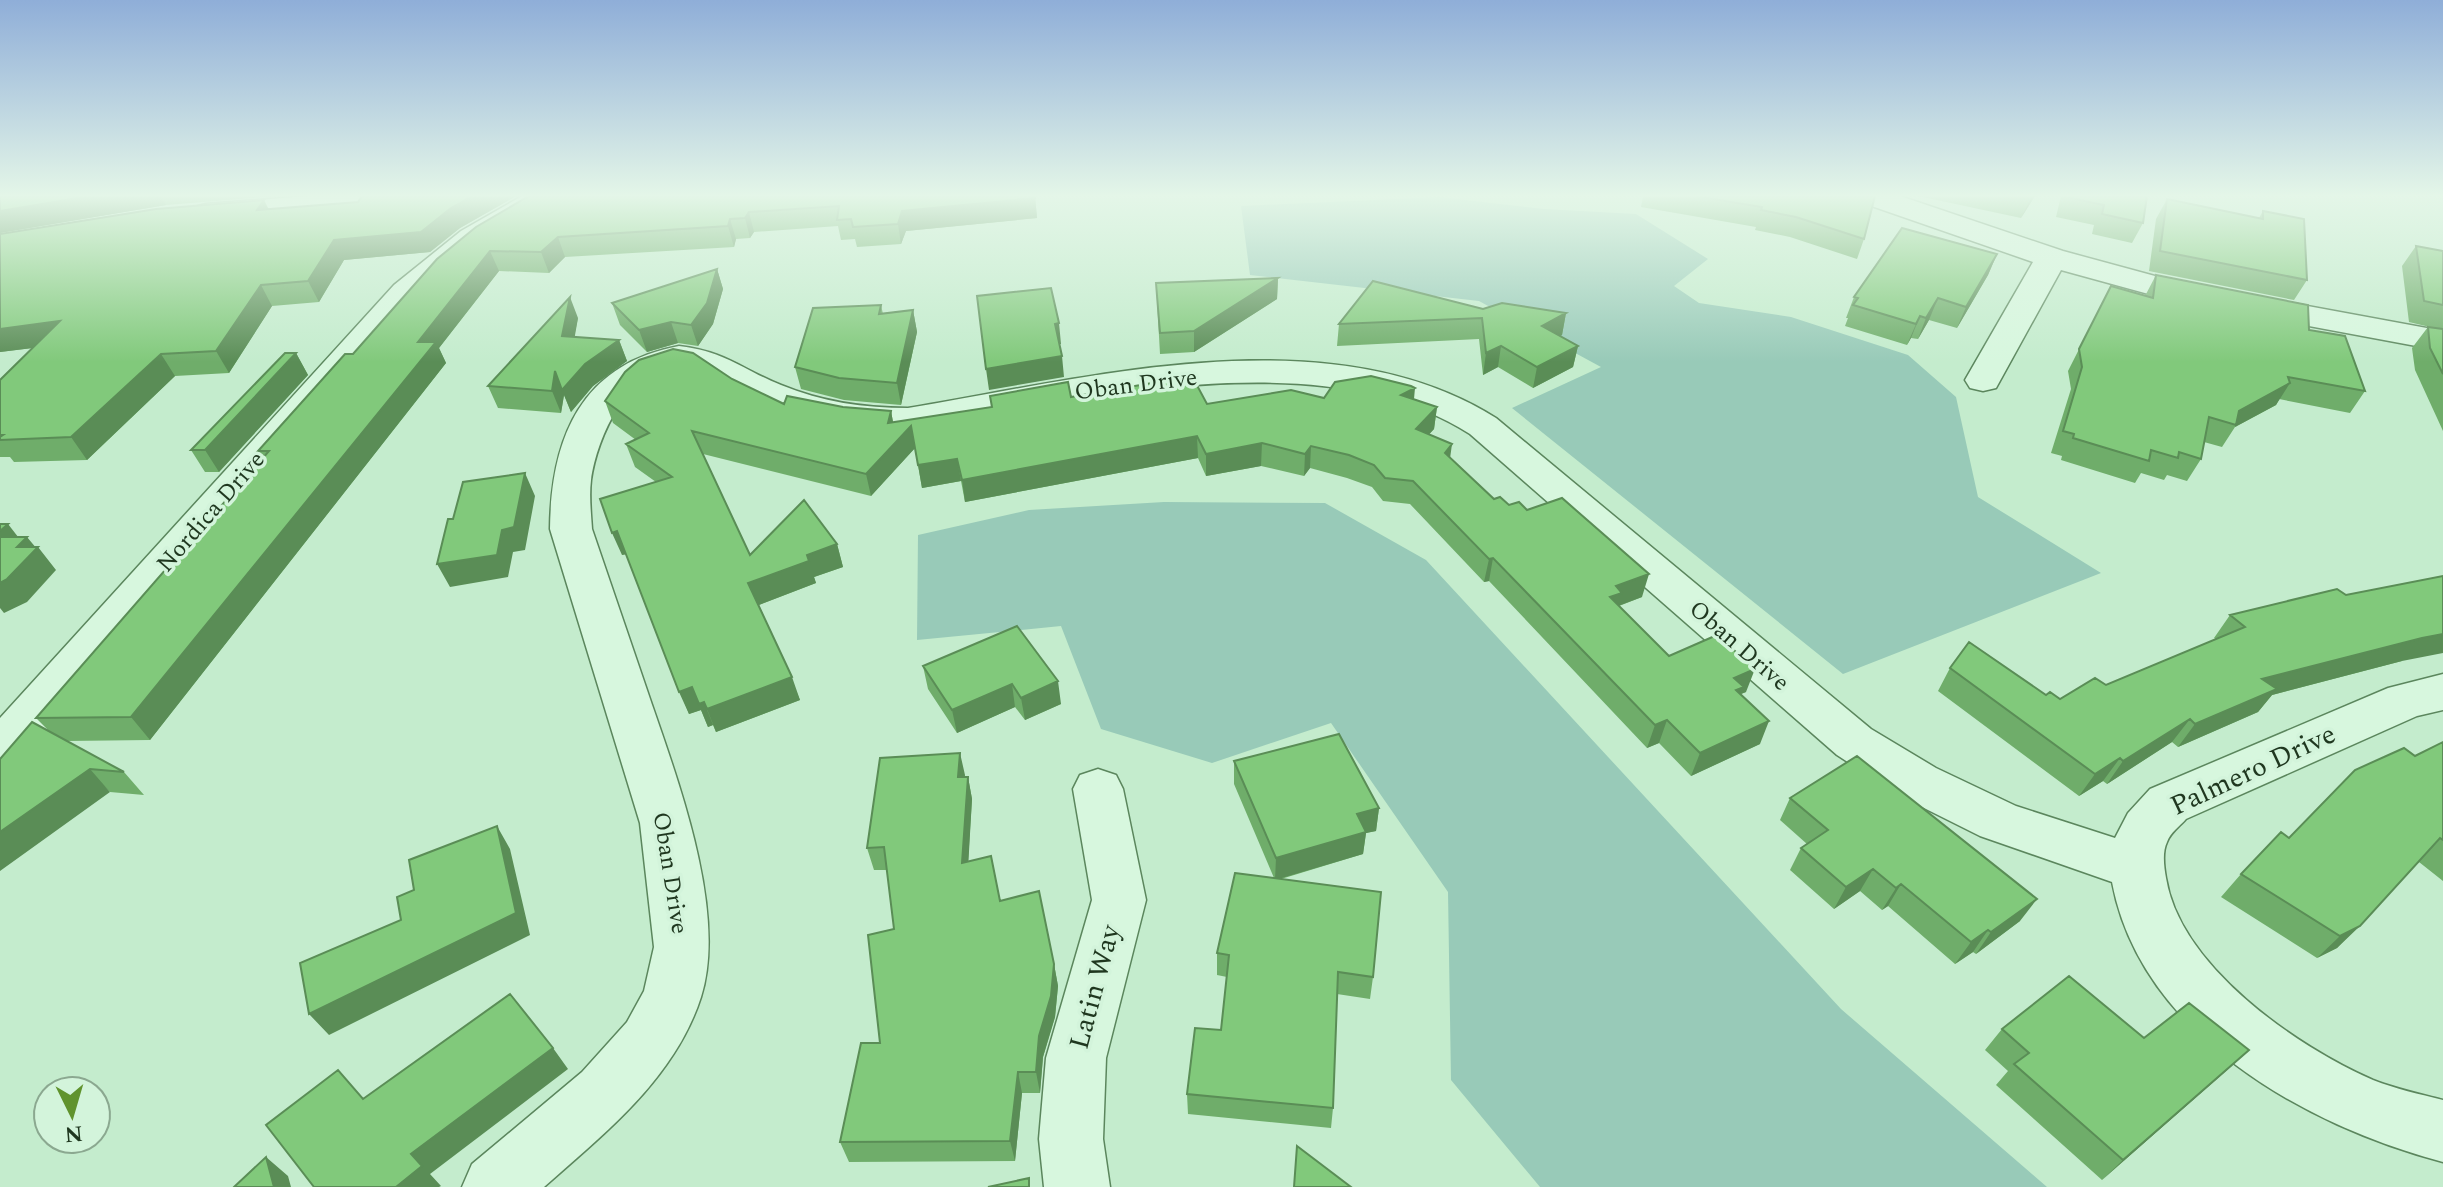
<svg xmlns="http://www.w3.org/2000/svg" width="2443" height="1187" viewBox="0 0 2443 1187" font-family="Spectral,serif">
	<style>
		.green { fill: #98cab8 }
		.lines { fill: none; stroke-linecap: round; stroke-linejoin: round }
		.street-casing { stroke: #5b865d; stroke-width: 3 }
		.street { fill: #d7f7de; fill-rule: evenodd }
		.wall { fill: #6fad6a }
		.shaded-wall { fill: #5a8d56 }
		.building { fill: #81c97b; stroke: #5a8d56; stroke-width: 2 }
		.labels { text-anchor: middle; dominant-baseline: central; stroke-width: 7; stroke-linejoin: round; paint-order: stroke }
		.street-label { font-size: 24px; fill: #1f371f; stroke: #d3f4db }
		.near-street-label { font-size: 28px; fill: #1f371f; stroke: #d3f4db }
	</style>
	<rect width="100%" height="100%" fill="#c4eccd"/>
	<path class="green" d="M1440 197 1544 209 1636 214 1708 259 1674 286 1699 303 1791 317 1908 355 1956 397 1978 497 2101 573 1843 674 1512 408 1601 367 1479 301 1250 275 1241 206Z
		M1164 502 1325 503 1426 560 1841 1009 2047 1187H1540L1451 1080 1448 892 1331 723 1212 763 1101 729 1061 626 917 640 918 535 1029 510Z"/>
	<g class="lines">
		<defs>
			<path id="street" d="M308 196H434L430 202 419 205 206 222 195 219 191 213 195 207 206 204Z
				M522 196H558L554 202 483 245 418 299 18 764 0 770V718L394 285 461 231Z
				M1856 196H1900L2063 251 2177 282 2443 331V351L2174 301 2061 270 1996 388 1983 391 1970 388 1965 380 2033 262 1860 202Z
				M679 346C727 352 739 368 781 385 822 402 864 408 908 408 1089 378 1330 313 1496 418L1871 729 1936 768 2016 806 2115 838 2128 813 2150 789 2388 688 2443 674V710L2417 716 2186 819C2180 826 2170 833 2167 842 2162 852 2164 867 2166 878 2180 966 2297 1047 2373 1080 2396 1089 2419 1094 2443 1100V1162C2306 1126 2141 1035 2112 882L1980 836 1900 796 1837 755 1470 434C1319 337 1074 402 908 430 855 430 801 421 752 400 729 389 707 368 680 367 628 367 597 437 591 480 589 496 591 513 592 529 611 585 630 640 649 696 677 778 728 912 701 997 675 1078 605 1133 544 1187H462L472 1164 582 1072 627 1022 644 991 654 947 640 823 550 529C551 438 581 364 679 346Z
				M1098 769 1116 775 1123 789 1146 900 1106 1058 1103 1139 1110 1187H1044L1039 1139 1046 1058 1092 900 1073 789 1080 775Z"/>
		</defs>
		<use href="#street" class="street-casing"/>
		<use href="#street" class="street"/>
	</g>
	<path class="wall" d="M0 196H277L166 205 0 233Z
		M362 196H516L460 228 430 252 344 260 319 302 272 306 229 373 175 376 87 460 14 462 10 457H0V380L32 348 0 352V234L269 209 358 202Z
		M530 196H1035L1037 218 906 231 901 244 857 247 855 239 841 240 838 226 754 232 750 238 736 239 734 247 565 257 549 273 499 271 439 348 446 363 150 740 66 741 124 772 144 795 110 792 36 718 263 458 258 451 353 354Z
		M1643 196H1875L1864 239 1857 259 1790 237 1755 230 1756 227 1641 207Z
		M1918 196H2035L2021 218Z
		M2061 196H2147L2143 223 2132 243 2092 234 2094 225 2056 217Z
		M2167 199 2259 218 2263 211 2307 280 2294 300 2149 271 2156 219Z
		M2416 246 2443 251V431L2415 370 2412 348 2428 327 2434 328 2409 322 2402 266Z
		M1997 254 1988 275 1957 328 1929 320 1918 339 1911 338 1907 345 1845 326 1848 318H1846L1854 297Z
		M717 269 723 289 713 324 698 346 678 343 647 352 620 325 612 303Z
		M2156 275 2309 330 2365 391 2350 413 2279 399 2276 405 2235 427 2222 447 2204 442 2201 459 2187 481 2167 475 2164 480 2141 473 2135 483 2061 460 2062 456 2051 453 2071 389 2068 371 2111 286 2145 296Z
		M1278 278 1277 299 1194 352 1160 354 1156 283Z
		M881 305 883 314 913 310 917 332 901 405 844 400 801 389 795 367Z
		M1483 309 1566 313 1562 335 1560 336 1578 346 1573 367 1533 388 1498 367 1483 375 1479 339 1337 346 1339 324Z
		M578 318 574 337 619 340 627 361 593 386 571 412 564 395 561 413 498 408 488 386Z
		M296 353 308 375 219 472H205L191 450Z
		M732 379 784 404 891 411 893 422 1071 397 1207 404 1324 398 1414 399 1437 407 1434 429 1429 434 1450 458 1494 499 1509 505 1527 510 1642 597 1619 606 1669 656 1746 692 1741 694 1760 744 1691 776 1659 743 1647 748 1489 581 1484 582 1410 504 1383 501 1372 487 1347 478 1310 468 1304 476 1261 466 1206 476 1198 458 965 502 961 481 922 488 915 448 871 496 703 454 750 555 837 544 843 567 814 577 816 583 759 605 800 700 716 732 713 725 708 727 701 710 689 714 626 554 622 555 656 482 635 467 626 444 636 440 613 423 605 401Z
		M2230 615 2402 661 2272 695 2258 712 2178 747 2172 742 2107 784 2103 781 2079 796 1938 691 1950 668 2060 699 2106 685 2216 639 2214 638Z
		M1017 626 1061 704 1025 720 1015 707 957 733 928 689 923 666Z
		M2443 742V881L2419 862 2337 948 2317 958 2221 897 2241 874 2289 838 2415 756Z
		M1234 761 1379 808 1376 831 1366 833 1363 854 1281 879 1373 977 1370 999 1337 994 1333 1108 1331 1128 1188 1114 1187 1094 1221 1030 1227 977 1217 975V953L1274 878 1234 784Z
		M965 777H968L972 799 968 862 1054 964 1058 986 1055 1017 1043 1057 1040 1093H1022L1015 1161 849 1162 840 1142 880 1043 894 929 887 870H874L867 848Z
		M1790 798 2020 921 1976 954 1973 952 1955 964 1888 906 1882 910 1860 891 1834 909 1790 870 1801 848 1807 844 1780 820Z
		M2002 1029 2144 1038 2249 1050 2102 1180 1996 1085 2008 1071 1985 1050Z"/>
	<path class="shaded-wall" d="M90 196H161L166 205 0 233V211Z
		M473 196H516L460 228 430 252 344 260 319 302 308 281 334 240 451 208Z
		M1035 196 1037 218 906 231 901 244 898 224 902 211Z
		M2032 196H2035L2021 218Z
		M264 200 274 220 257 210Z
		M749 212 754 232 750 238 745 218Z
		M730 219 736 239 734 247 728 226Z
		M558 237 565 257 549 273 541 252Z
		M490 251 499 271 439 348 446 363 150 740 131 717 418 342Z
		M1997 254 1988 275 1957 328 1966 307Z
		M717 269 723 289 713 324 698 346 691 325Z
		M1278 278 1277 299 1194 352V331Z
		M261 285 272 306 229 373 216 351Z
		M570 297 578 318 571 358 562 336Z
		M1938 298 1929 320 1918 339 1926 318Z
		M913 310 917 332 901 405 897 383Z
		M1566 313 1562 335 1538 347 1542 326Z
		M1920 316 1911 338 1907 345 1916 324Z
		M60 321 74 343 0 352V329Z
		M671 322 678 343 647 352 639 330Z
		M1059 323 1061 344 1057 345 1055 324Z
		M619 340 627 361 593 386 571 412 564 395 561 413 552 391 555 371 585 364Z
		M1501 346 1498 367 1483 375 1486 353Z
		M1578 346 1573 367 1533 388 1537 367Z
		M296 353 308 375 219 472 205 450Z
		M161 354 175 376 87 460 71 437Z
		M1062 356 1064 377 989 390 986 369Z
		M2290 383 2276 405 2235 427 2239 411Z
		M1415 388 1413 410 1401 395Z
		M1437 407 1434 429 1414 451 1416 429Z
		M891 411 895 433 888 423Z
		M911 426 915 448 871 496 866 474Z
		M1197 436 1198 458 965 502 962 480Z
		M1262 443 1261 466 1206 476V454Z
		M1452 444 1449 466 1445 453Z
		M1311 446 1310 468 1304 476 1305 454Z
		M957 459 961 481 922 488 918 465Z
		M525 473 535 496 525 550 513 552 508 577 450 587 437 564 502 530Z
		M8 524 22 542 27 537 37 549 38 547 56 570 27 602 4 613 0 608V531Z
		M617 531 627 554 622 555 612 533Z
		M837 544 843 567 814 577 816 583 756 606 748 583 807 555Z
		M1493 558 1489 581 1484 582 1489 559Z
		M1649 574 1642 597 1618 606 1610 597 1616 586Z
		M2443 634V653L2402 661 2272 695 2258 712 2178 747 2195 724 2262 679 2422 638Z
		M1755 669 1746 692 1733 697 1734 678Z
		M792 677 800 700 716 732 707 709Z
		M1058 681 1061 704 1025 720 1021 698Z
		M1012 684 1015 707 957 733 952 710Z
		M692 687 704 702 713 725 708 727 701 710 689 714 679 692Z
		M2190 719 2172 742 2107 784 2123 761Z
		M1667 720 1659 743 1647 748 1655 725Z
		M1769 721 1760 744 1691 776 1700 753Z
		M960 753 965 775 963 800 958 777Z
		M2120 758 2103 781 2079 796 2095 774Z
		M90 769 110 792 0 871V832Z
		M968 777 972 799 967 886 962 863Z
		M1379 808 1376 831 1366 833 1363 854 1275 880 1276 858 1357 814Z
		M497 826 510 849 530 935 329 1035 309 1014Z
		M1873 869 1860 891 1834 909 1846 887Z
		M1901 884 1888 906 1882 910 1896 888Z
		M2037 899 2020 921 1976 954 1991 932Z
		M2360 926 2337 948 2317 958 2340 936Z
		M1988 930 1973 952 1955 964 1971 942Z
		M1054 964 1058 986 1055 1017 1043 1057 1040 1093 1036 1072 1039 1036Z
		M553 1048 568 1069 430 1174 441 1186 439 1187H396L411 1154Z
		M2249 1050 2226 1071 2102 1180 2123 1160Z
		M1018 1072 1022 1093 1015 1161 1010 1141Z
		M266 1157 288 1176 291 1187H274Z"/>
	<path class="building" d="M0 196H90L0 211Z
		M362 196H473L451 208 421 232 334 240 308 281 261 285 216 351 161 354 71 437 0 440V437L3 435H0V380L60 321 0 329V234L156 209 264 200 257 210 358 202Z
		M529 196H1035V198L902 211 898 224 853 227 851 219 837 220 839 206 749 212 745 218 730 219 728 226 558 237 541 252 490 251 418 342H436L131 717 36 718 269 451H258L345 354H353L437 259 476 227Z
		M1695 196H1875L1864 239 1796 217 1761 210 1762 207Z
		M2065 196H2147L2143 223 2102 214 2104 205 2065 197Z
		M2167 199 2263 219V211L2304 219 2307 280 2160 251Z
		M1902 228 1997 254 1966 307 1938 298 1926 318 1920 316 1916 324 1853 305 1858 298 1854 297Z
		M2416 246 2443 251V305L2424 301Z
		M717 269 707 303 691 325 671 322 639 330 612 303Z
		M2156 275 2308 305 2309 330 2345 336 2365 391 2288 377 2290 383 2239 411 2236 425 2209 417 2201 459 2179 452 2178 458 2151 450 2149 461 2073 438 2074 434 2063 431 2082 367 2079 349 2111 286 2153 298Z
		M1278 278 1194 331 1160 333 1156 283Z
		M1373 281 1483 309 1502 303 1566 313 1542 326 1578 346 1537 367 1501 346 1486 353 1482 318 1339 324Z
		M1051 288 1059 323 1055 324 1062 356 986 369 977 296Z
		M570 297 562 336 619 340 585 364 562 390 555 371 552 391 488 386Z
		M881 305 879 314 913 310 897 383 839 378 795 367 813 308Z
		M2428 327 2443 329V374L2430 348Z
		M673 349 693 353 732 379 784 404 787 396 843 407 891 411 888 423 992 407 990 396 1068 382 1071 397 1192 376 1207 404 1291 390 1324 398 1335 382 1371 376 1411 386 1415 388 1401 395 1437 407 1416 429 1452 444 1445 453 1494 499 1500 497 1509 505 1519 502 1527 510 1562 498 1649 574 1616 586 1622 593 1610 597 1669 656 1717 635 1755 669 1734 678 1744 687 1736 690 1769 721 1700 753 1667 720 1655 725 1493 558 1489 559 1413 481 1385 478 1374 465 1349 455 1311 446 1305 454 1262 443 1206 454 1197 436 962 480 957 459 918 465 911 426 866 474 692 431 750 555 804 500 837 544 807 555 809 561 748 583 792 677 707 709 704 702 699 704 692 687 679 692 617 531 612 533 600 499 672 477 626 444 649 433 605 401 625 372 639 360Z
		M285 353H296L205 450H191Z
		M525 473 514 527 502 530 497 555 437 564 448 519H453L463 482Z
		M0 524H8L0 531Z
		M0 537H27L17 547H38L7 579 0 583Z
		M2443 576V634L2422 638 2262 679 2277 689 2195 724 2190 719 2123 761 2120 758 2095 774 1950 668 1969 642 2046 695 2050 692 2060 699 2095 678 2106 685 2245 627 2230 615 2337 589 2346 595Z
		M1017 626 1058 681 1021 698 1012 684 952 710 923 666Z
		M32 722 124 772 90 769 0 832V759Z
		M1339 734 1379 808 1357 814 1366 832 1276 858 1234 761Z
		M2443 742V840L2440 838 2360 926 2340 936 2241 874 2281 832 2289 838 2355 770 2404 748 2415 756Z
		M960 753 958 777H968L962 863 991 856 1000 901 1039 891 1054 964 1051 996 1039 1036 1036 1072H1018L1010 1141 840 1142 861 1043H880L868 935 894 929 884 847 867 848 880 758Z
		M1857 756 2037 899 1991 932 1988 930 1971 942 1901 884 1896 888 1873 869 1846 887 1801 848 1828 830 1790 798Z
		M497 826 516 913 309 1014 300 963 401 920 397 897 414 890 409 860Z
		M1235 873 1381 892 1373 977 1338 972 1333 1108 1187 1094 1195 1028 1221 1030 1229 955 1217 953Z
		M2069 976 2144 1038 2189 1003 2249 1050 2123 1160 2014 1064 2029 1053 2002 1029Z
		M510 994 553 1048 411 1154 422 1166 396 1187H314L266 1125 338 1070 363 1099Z
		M1297 1146 1351 1187H1294Z
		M266 1157 274 1187H234Z
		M1029 1178V1187H988Z"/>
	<linearGradient id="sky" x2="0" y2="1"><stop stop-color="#8faed8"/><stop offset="0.54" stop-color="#e4f6e8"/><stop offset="1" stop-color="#e4f6e8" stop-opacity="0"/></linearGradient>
	<rect width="2443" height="362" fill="url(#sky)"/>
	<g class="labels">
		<g class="street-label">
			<text transform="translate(1136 385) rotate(-7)">Oban Drive</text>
			<text transform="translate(211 512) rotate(-49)">Nordica Drive</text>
			<text transform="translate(1739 646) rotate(41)">Oban Drive</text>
			<text transform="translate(670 873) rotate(81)">Oban Drive</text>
		</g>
		<g class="near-street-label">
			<text transform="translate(2253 770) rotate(-25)">Palmero Drive</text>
			<text transform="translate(1095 987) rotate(-75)">Latin Way</text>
		</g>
	</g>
	<g transform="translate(72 1115) rotate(175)"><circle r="38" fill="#d3f4db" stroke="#8ba890" stroke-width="2"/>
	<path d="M0-6L14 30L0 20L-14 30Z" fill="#60932d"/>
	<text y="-12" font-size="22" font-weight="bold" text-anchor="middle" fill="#1f371f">N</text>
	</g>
</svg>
